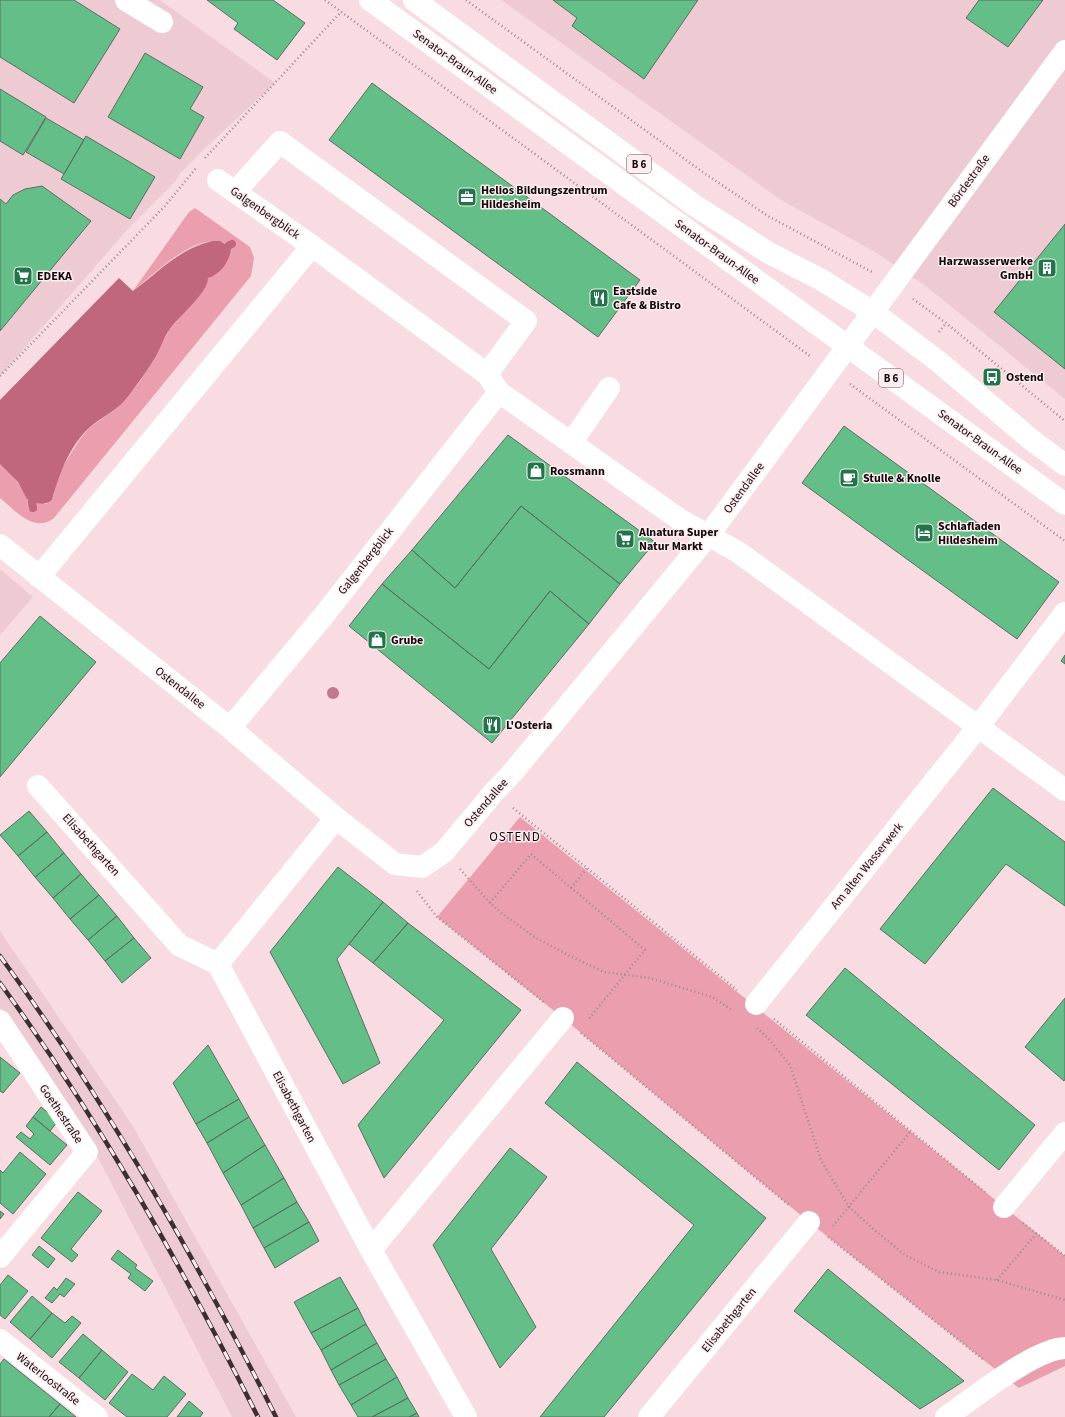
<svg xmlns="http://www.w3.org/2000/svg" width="1065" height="1417" viewBox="0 0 1065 1417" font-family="'Source Sans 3',sans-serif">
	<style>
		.built { fill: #eecbd2 }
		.green { fill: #eb9eae }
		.water { fill: #c1677d }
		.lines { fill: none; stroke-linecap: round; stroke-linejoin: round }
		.stream { stroke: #c1677d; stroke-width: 8 }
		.building { fill: #63be88; stroke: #5b6e61 }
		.path { stroke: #9d898c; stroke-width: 2.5; stroke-dasharray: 1 3; stroke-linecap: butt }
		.minor { stroke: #fff; stroke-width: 22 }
		.major { stroke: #fff; stroke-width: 22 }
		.rail-casing { stroke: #3b2f31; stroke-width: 4.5 }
		.rail { stroke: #feedf0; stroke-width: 3; stroke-dasharray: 9; stroke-linecap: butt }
		.tree { fill: #c2788e }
		.labels { text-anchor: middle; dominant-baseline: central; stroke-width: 3; stroke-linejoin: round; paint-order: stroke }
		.shield { fill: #feedf0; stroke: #584d4f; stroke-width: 1 }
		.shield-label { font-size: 11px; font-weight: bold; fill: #11090a }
		.street-label { font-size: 12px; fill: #11090a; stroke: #feedf0 }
		.poi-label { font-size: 12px; font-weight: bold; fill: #11090a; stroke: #feedf0; text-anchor: start }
		.neighbourhood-label { font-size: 13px; letter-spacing: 1px; fill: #11090a; stroke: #feedf0 }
	</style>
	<rect width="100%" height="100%" fill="#f8dce1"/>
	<path class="built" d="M0 0H160L275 83 201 152 179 175 175 182 127 230 0 376Z
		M501 0H1065V399L927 287 875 252 781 200Z
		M0 569 33 597 0 635Z
		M0 931 133 1126 296 1417H232L94 1150 49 1078 0 1007Z"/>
	<path class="green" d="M195 208 250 247 254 258 251 276 54 518C34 534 15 510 0 498V464L10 472 32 502 46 504 52 500 60 471 80 439 89 428 113 411 125 400 141 380 170 329 200 294 208 278 218 272 228 259 226 244C195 231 156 273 133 291L189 212Z
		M520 817 1065 1256V1366L1019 1388 809 1222 563 1018 437 917Z"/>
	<path class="water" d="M213 241H220L231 248C230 261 221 274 208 278 208 293 179 316 170 329 164 337 161 347 156 356 147 371 137 385 126 399 116 411 102 417 90 427 70 445 59 474 52 500 45 506 36 504 27 499L18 482 0 464V400L119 278 133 291C160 271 180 248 213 241Z"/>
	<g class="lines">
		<path class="stream" d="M228 246 232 244
			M32 502 33 508"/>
	</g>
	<path class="building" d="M0 0H74L120 29 74 103 0 57Z
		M207 0H273L305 23 277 60 234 29 238 23Z
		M553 0H698L644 79 572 26 577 18Z
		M979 0H1043L1008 47 966 18Z
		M145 53 203 87 190 109 204 117 180 159 108 117Z
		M372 83 640 280 598 337 329 140Z
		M0 89 46 117 23 155 0 141Z
		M46 118 84 140 64 174 26 152Z
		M86 136 155 177 130 219 61 179Z
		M42 186 91 221 0 331V199L6 204 13 195 25 189Z
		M1065 224V369L994 312Z
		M844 426 1059 582 1017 639 802 483Z
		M508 435 655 542 620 584 521 506 455 588 412 550Z
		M521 506 620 584 589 624 550 591 489 669 382 584 412 550 455 588Z
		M382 584 489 669 550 591 589 624 492 743 349 626Z
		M40 616 96 662 0 777V663Z
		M1065 655V664L1061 661Z
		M993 788 1065 842V906L1006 864 925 964 880 929Z
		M29 811 47 832 18 856 0 835Z
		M47 832 64 853 35 877 18 856Z
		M64 853 81 874 53 898 35 877Z
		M338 867 383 902 337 959 380 1063 343 1084 270 952Z
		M81 874 99 895 70 919 53 898Z
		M99 895 117 916 88 940 70 919Z
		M383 902 408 923 373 963 349 944Z
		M117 916 134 938 105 961 88 940Z
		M408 923 521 1010 384 1178 358 1125 444 1020 373 963Z
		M134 938 151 958 122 983 105 961Z
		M845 968 1035 1125 999 1170 806 1015Z
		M1065 998V1079L1064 1081 1025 1047Z
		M208 1045 239 1099 196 1124 173 1083Z
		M0 1057 20 1073 3 1093 0 1091Z
		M577 1062 766 1218 604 1417H540L694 1225 545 1103Z
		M239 1099 249 1117 207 1143 196 1124Z
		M41 1107 58 1121 50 1131 33 1117Z
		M33 1117 67 1145 50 1165 16 1137 21 1132 30 1139 34 1134 26 1126Z
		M249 1117 265 1145 223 1173 207 1143Z
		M265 1145 284 1178 241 1205 223 1173Z
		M510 1148 547 1177 491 1249 536 1327 500 1368 433 1245Z
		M20 1152 46 1174 13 1214 0 1203V1170L3 1173Z
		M284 1178 297 1202 253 1228 241 1205Z
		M78 1192 102 1211 71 1249 78 1255 72 1262 41 1238Z
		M297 1202 309 1222 264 1248 253 1228Z
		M0 1211 4 1214 0 1219Z
		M309 1222 319 1241 275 1268 264 1248Z
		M39 1246 55 1259 48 1268 32 1255Z
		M118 1250 137 1265 135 1268 153 1281 145 1291 128 1278 131 1274 111 1259Z
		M828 1269 964 1381 920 1409 794 1311Z
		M8 1275 28 1291 5 1319 0 1315V1285Z
		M340 1277 358 1308 311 1333 294 1302Z
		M66 1278 75 1284 64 1297 60 1294 52 1303 45 1298 54 1287 57 1290Z
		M32 1296 52 1313 30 1339 10 1322Z
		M358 1308 366 1324 321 1350 311 1333Z
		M52 1313 65 1323 72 1316 81 1323 52 1358 30 1339Z
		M366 1324 377 1343 331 1370 321 1350Z
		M83 1334 102 1350 79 1378 59 1362Z
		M377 1343 386 1359 339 1385 331 1370Z
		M102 1350 128 1372 105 1400 79 1378Z
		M4 1359 60 1404 49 1417H0V1364Z
		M386 1359 397 1377 351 1405 339 1385Z
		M132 1374 153 1390 164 1376 186 1394 167 1417H127L109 1403Z
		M397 1377 408 1398 372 1417H358L351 1405Z
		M408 1398 417 1413 409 1417H372Z
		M189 1401 203 1413 200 1417H177Z
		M60 1404 76 1417H49Z
		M417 1413 419 1417H409Z"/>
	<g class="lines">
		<path class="path" d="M325 0 810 356
			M466 0 704 173 768 216 872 272
			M205 158 341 12
			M913 299 946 323 1065 421
			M939 332 946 323
			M0 376 165 206 196 168
			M850 384 1065 541
			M513 808 737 990
			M460 869 490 903 505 916 536 938 568 955 604 972 650 978 712 997 732 1010
			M571 888 587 868
			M417 891 437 917 545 1003
			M490 903 531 854 645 950 588 1020
			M774 1019 985 1192
			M757 1028 768 1038 790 1065 821 1160 849 1207 872 1228 905 1255 939 1272 997 1280 1065 1300
			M581 1033 790 1206
			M1023 1223 1065 1256
			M833 1226 910 1132
			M828 1237 984 1360
			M997 1280 1037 1233"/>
		<path class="minor" d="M126 0 162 22
			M218 180 312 246 487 374 499 392 679 519 738 552 1065 790
			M235 192 280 142 526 321 487 374
			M571 443 609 388
			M0 545 230 728 336 818 395 864 422 867 444 852 494 792 513 772 708 536 1065 51
			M39 577 312 246
			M230 728 325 614 499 392
			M38 786 179 945 218 964
			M336 818 218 964 371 1250 466 1417
			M756 1004 978 727 1065 613
			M0 1021 87 1152 0 1257
			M1004 1207 1065 1133
			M371 1250 563 1018
			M0 1340 97 1417
			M649 1417 809 1222
			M946 1417C974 1398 1034 1349 1065 1348"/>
		<path class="major" d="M370 0 1065 504
			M414 0 694 205 769 253 820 279 873 312 939 362 1029 438 1065 465"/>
		<defs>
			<path id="rail" d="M0 956C106 1101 195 1257 276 1417
				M0 983C99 1119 182 1267 258 1417"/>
		</defs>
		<use href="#rail" class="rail-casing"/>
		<use href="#rail" class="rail"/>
	</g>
	<circle class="tree" cx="333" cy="693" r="6"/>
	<defs>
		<symbol id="office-square" viewBox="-11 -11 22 22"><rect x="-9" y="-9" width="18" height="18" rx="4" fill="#20764a" stroke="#feedf0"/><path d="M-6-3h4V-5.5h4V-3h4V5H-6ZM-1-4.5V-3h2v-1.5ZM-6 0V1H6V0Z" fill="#fff"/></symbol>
		<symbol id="building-square" viewBox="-11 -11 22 22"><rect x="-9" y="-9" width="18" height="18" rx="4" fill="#20764a" stroke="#feedf0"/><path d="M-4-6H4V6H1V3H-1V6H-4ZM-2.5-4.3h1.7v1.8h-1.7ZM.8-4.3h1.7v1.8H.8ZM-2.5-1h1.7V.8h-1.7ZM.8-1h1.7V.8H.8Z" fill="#fff"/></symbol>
		<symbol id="supermarket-square" viewBox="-11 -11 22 22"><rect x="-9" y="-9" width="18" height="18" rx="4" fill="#20764a" stroke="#feedf0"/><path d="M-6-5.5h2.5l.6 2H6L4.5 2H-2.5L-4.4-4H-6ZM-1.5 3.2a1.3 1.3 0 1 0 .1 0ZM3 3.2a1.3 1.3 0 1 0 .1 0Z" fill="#fff"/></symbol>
		<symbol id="restaurant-square" viewBox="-11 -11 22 22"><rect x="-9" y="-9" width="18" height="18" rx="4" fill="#20764a" stroke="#feedf0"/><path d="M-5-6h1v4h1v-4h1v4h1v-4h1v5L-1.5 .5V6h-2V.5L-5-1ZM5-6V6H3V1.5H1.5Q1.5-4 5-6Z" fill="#fff"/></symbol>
		<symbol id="bus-square" viewBox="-11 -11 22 22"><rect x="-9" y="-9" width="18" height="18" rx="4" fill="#20764a" stroke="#feedf0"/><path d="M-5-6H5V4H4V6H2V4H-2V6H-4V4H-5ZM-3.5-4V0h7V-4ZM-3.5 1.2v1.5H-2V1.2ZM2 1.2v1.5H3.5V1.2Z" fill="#fff"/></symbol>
		<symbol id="shop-square" viewBox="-11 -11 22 22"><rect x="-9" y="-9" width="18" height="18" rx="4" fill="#20764a" stroke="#feedf0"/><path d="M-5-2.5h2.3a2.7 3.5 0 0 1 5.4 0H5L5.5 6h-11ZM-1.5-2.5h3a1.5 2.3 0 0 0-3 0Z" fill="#fff"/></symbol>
		<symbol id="cafe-square" viewBox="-11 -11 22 22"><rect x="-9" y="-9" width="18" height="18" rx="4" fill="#20764a" stroke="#feedf0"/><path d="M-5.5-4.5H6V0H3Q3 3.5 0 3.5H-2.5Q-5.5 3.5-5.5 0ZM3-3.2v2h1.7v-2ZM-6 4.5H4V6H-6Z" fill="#fff"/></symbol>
		<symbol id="hotel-square" viewBox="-11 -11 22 22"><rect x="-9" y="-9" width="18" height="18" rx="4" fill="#20764a" stroke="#feedf0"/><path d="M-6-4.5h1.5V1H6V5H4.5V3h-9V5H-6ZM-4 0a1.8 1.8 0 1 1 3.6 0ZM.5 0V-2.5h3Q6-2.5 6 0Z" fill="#fff"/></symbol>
	</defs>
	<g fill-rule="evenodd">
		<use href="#office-square" x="456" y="186" width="22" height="22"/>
		<use href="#building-square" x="1036" y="257" width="22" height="22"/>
		<use href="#supermarket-square" x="12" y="265" width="22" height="22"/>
		<use href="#restaurant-square" x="588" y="287" width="22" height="22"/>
		<use href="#bus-square" x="981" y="366" width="22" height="22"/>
		<use href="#shop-square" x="525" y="460" width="22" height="22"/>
		<use href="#cafe-square" x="838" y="467" width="22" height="22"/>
		<use href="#hotel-square" x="913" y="522" width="22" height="22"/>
		<use href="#supermarket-square" x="614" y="528" width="22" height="22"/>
		<use href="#shop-square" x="366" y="629" width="22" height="22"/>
		<use href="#restaurant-square" x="481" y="714" width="22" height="22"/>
	</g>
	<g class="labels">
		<g class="shield">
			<rect x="627" y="155" width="24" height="18" rx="3"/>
			<rect x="879" y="369" width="24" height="18" rx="3"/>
		</g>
		<g class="shield-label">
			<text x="639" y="164">B 6</text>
			<text x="891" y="378">B 6</text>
		</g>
		<g class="street-label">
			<text transform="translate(455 62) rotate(36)">Senator-Braun-Allee</text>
			<text transform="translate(969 181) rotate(-54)">Bördestraße</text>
			<text transform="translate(265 213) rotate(35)">Galgenbergblick</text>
			<text transform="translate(717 252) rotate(36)">Senator-Braun-Allee</text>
			<text transform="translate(980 442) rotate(36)">Senator-Braun-Allee</text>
			<text transform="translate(744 488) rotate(-54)">Ostendallee</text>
			<text transform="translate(366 561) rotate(-52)">Galgenbergblick</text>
			<text transform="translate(180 688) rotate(38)">Ostendallee</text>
			<text transform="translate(486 803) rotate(-49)">Ostendallee</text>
			<text transform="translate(91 845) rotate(48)">Elisabethgarten</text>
			<text transform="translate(867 866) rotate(-51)">Am alten Wasserwerk</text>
			<text transform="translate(294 1107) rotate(62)">Elisabethgarten</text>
			<text transform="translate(61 1114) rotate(56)">Goethestraße</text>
			<text transform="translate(729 1320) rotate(-51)">Elisabethgarten</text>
			<text transform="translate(48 1379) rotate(38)">Waterloostraße</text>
		</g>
		<g class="poi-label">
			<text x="481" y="190">Helios Bildungszentrum<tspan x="481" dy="14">Hildesheim</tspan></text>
			<text x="1033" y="261" text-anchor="end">Harzwasserwerke<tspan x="1033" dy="14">GmbH</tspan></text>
			<text x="37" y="276">EDEKA</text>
			<text x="613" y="291">Eastside<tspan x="613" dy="14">Cafe &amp; Bistro</tspan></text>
			<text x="1006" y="377">Ostend</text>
			<text x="550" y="471">Rossmann</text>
			<text x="863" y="478">Stulle &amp; Knolle</text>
			<text x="938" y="526">Schlafladen<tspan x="938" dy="14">Hildesheim</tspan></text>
			<text x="639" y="532">Alnatura Super<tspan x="639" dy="14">Natur Markt</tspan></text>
			<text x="391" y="640">Grube</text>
			<text x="506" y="725">L'Osteria</text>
		</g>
		<g class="neighbourhood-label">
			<text x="515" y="837">OSTEND</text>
		</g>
	</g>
</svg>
